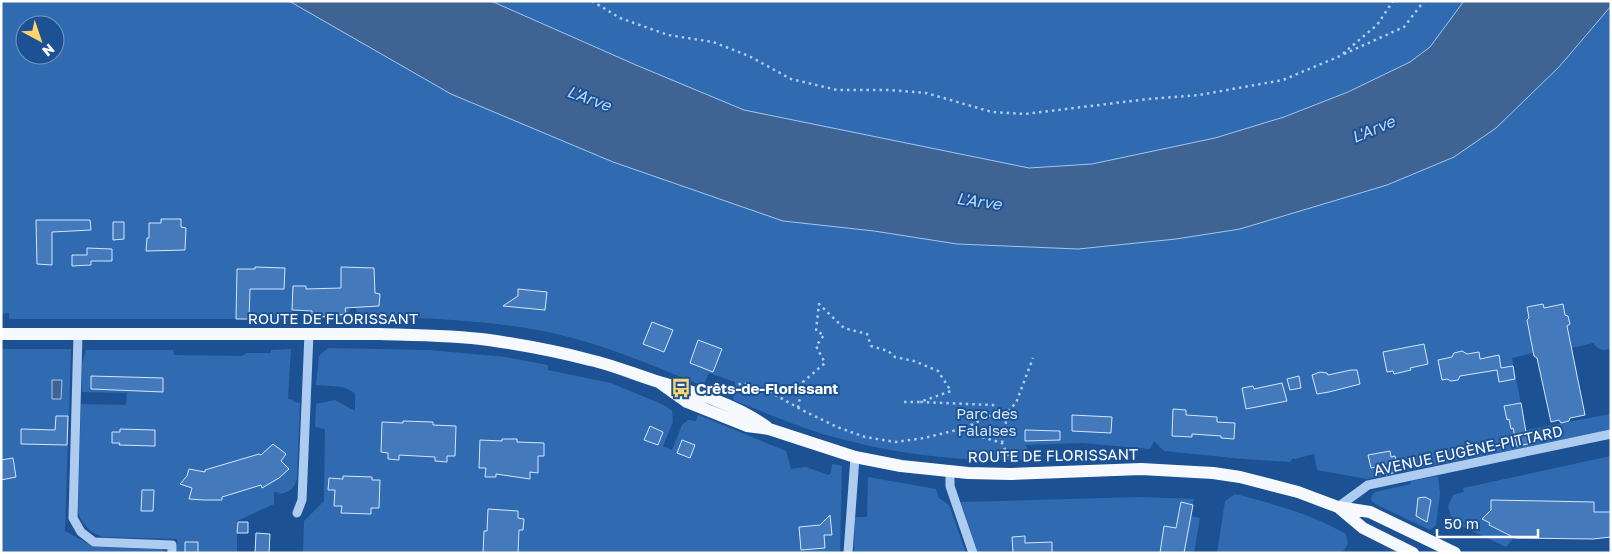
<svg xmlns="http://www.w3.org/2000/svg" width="1612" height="554" viewBox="0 0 1612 554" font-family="'Golos Text',sans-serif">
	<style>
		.green { fill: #306bb2; fill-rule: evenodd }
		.water { fill: #3f6494; stroke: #a2c7f1 }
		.building { fill: #447abb; stroke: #d5e6fb }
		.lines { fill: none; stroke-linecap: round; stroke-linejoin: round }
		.path { stroke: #aeccef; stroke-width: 2.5; stroke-dasharray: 2.5 4; stroke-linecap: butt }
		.minor { stroke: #aeccef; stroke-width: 9 }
		.major { stroke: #f6faff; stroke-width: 12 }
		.labels { text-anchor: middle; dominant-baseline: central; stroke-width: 4; stroke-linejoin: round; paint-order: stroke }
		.street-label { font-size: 15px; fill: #fff; stroke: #1c5194 }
		.poi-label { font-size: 15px; font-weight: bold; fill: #fff; stroke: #1c5194; text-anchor: start }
		.park-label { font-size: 15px; fill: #d5e6fb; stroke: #1c5194 }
		.water-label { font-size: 16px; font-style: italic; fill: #bbd6f6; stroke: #1c5194 }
	</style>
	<rect width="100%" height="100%" fill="#1c5194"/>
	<path class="green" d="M1 1H289L385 55 874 231 957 244 1078 249 1176 239 1240 229 1559 67 1611 6V348C1603 352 1598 350 1593 343L1572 348 1567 326 1570 323 1568 316 1565 315 1563 304 1544 308 1542 304 1527 307 1529 318 1527 320 1533 353 1512 358 1526 430 1610 414 1611 430 1367 479 1317 470 1314 454 1295 459 1293 458 1290 462 1243 459 1164 451 1154 441 1150 449 1082 443 1025 445 1035 459C966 463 897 455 830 436 797 427 765 412 733 400L735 382 709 373 703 386C649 364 594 340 537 330 478 319 417 318 357 316L356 308 349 307 350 318H312V310H293L286 319H9V313L1 314ZM25 25H55V55H25Z
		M491 1H1464L1430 47 1410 62 1348 92 1284 117 1215 138 1092 164 1029 168 744 110 636 65Z
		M328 348 429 350 506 357 548 365V370L611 383 664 405 672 411 673 422 663 446 672 450 682 425 688 420 696 421 698 415 786 451 791 469 806 467 828 475 831 473 832 464 842 466 840 553H303L304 521 324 501 325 429 315 427 316 404 335 400 355 411V393L343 387 316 385 319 356Z
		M1 349H71L65 531 94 547 162 549 165 553H1Z
		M291 349 288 399 293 400 294 402 300 403 297 479C294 489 290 492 279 494L278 492H274V504L237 521V553H177V539L104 537C90 533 83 526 78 512L81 404 126 405 127 393 82 392V363L86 350H173L174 355 242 356 246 353H271V350Z
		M1611 456V512H1594V502L1491 500V513H1488L1485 515V520L1490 523 1489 526 1514 538 1506 547 1457 524 1451 516 1448 506 1453 495 1464 492 1463 488Z
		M1438 476 1440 493 1436 525 1430 530 1375 504 1371 500 1372 495 1375 492 1410 484 1411 481Z
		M868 477 936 489 939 498 949 505 966 553H854L855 517H867Z
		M1235 494C1274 504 1311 514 1346 534L1348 544 1342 553H1217L1225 501Z
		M1140 497 1194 499 1190 516 1200 518 1194 553H978L961 502Z"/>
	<path class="water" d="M289 1H491L636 65 744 110 1029 168 1092 164 1215 138 1284 117 1348 92 1410 62 1430 47 1464 1H1611V6L1559 67 1496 128 1454 157 1387 185 1240 229 1176 239 1078 249 957 244 874 231 783 221 613 162 451 94Z
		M52 380H62L61 399H52Z"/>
	<path class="building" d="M161 219H181V227L186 228 185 250 146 251 147 238H149V223H161Z
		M36 220H90L91 230 52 232V265L37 264Z
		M113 222H124V239L113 240Z
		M87 248 112 249V261H91V265L72 266V255H87Z
		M255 267 285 268 284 289H250L249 319H236L237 269H255Z
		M341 267 374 268 375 293 380 294 379 306 345 308 346 314 312 318V311L292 310 293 286H306V289L341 288Z
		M518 289 547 292 545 310 503 306 518 296Z
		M1543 304 1544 308 1563 304 1565 315 1568 316 1570 324 1567 326 1585 415 1570 418 1569 421 1561 423 1559 420 1551 422 1537 358 1534 356 1527 320 1529 318 1527 307Z
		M652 322 673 330 664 352 643 344Z
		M698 340 722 349 713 372 690 363Z
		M1424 344 1428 364 1410 368 1411 370 1394 374 1393 371 1387 372 1383 352Z
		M1462 351 1467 354 1479 352 1480 359 1499 355 1501 368 1513 366 1515 379 1499 382 1497 370 1460 376 1458 380 1451 381 1447 379 1442 380 1438 360 1452 357 1454 353Z
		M1351 370H1357L1360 384 1329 392 1317 394 1312 375 1320 372 1327 373 1328 375Z
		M91 376 163 378V392L91 389Z
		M1299 376 1301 388 1290 390 1287 379Z
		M1282 383 1287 401 1246 409 1242 388 1253 386 1254 389Z
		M1521 403 1528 444 1517 446 1513 428 1511 429 1509 419 1507 420 1504 406Z
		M1173 409 1186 410V415L1217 417V422L1235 423 1234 439 1221 438V436L1192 434V437L1172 436Z
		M1072 415 1112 417 1111 433 1072 431Z
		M56 416H68L67 445 21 444V429L55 430Z
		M403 421 433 422V425L456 426 455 456H447V462L435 461V457L399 455V460L388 459V453L381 452 382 422 403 423Z
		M650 426 663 432 658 445 644 440Z
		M120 429 155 430V446L119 445 120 443H112V432H120Z
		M1025 430 1060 431V440L1025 441Z
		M502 439H517V442L544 443V456H538V473L530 472V479L496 474V477H485L486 468H479L480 440 502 441Z
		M682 440 695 445 690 458 677 453Z
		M273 444 286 454 281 461 289 469 279 478 262 488 261 485 222 497V500H204L189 499 192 488 180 484 187 476 189 469 205 472V470L259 454 261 455Z
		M1390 451 1391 457 1395 456 1399 471 1386 475 1383 466 1371 468 1368 455Z
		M13 458 16 477 1 480V460Z
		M343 476 372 477V480H380L379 508H371V514L341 513 342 506H334L335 490H328L329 478 343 479Z
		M142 490H154L153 511H141Z
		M1425 497 1431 500 1427 522 1416 516 1418 498Z
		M1491 500 1594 502V512H1611V537L1593 539 1515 538 1489 525 1490 523 1482 519 1491 510Z
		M1181 502 1193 505 1184 553H1160L1164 526 1176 528Z
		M488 509 518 511V518L524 519 523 530H519L518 553H483L484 531H487Z
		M830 515 832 535H824L825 548 801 550 799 527 820 525Z
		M238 522H248V533H237Z
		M256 533 270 534 269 553H255Z
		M1025 536V543L1052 542V553H1013L1012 537Z
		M185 542H198V553H185Z"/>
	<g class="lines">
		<path class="path" d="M592 1 620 18 668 35 713 42 749 56 791 79 837 90H890L926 93 992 112 1025 114 1148 99 1199 95 1283 80 1340 56 1377 25 1393 1
			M1344 54 1404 27 1424 1
			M729 393 734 387 742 383 765 389 802 410 837 427 865 437 896 442 924 438 965 428 999 411H1008
			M904 402H920
			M798 408 803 382 825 363 816 346 824 335 816 331 819 304 844 328 867 334 871 346 888 351 895 357 914 361 938 371 951 391 920 402 993 405 999 411
			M965 428 982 437 1002 443 1011 462
			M1002 443 1008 411 1016 403 1033 358"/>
		<path class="minor" d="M78 334 73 518 81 532 94 542 172 545V553
			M950 472V486L973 553
			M1338 507 1368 485 1611 434
			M297 513 302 500 309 333
			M848 553 855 457"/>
		<path class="major" d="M1 334H379C415 335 452 335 489 340 523 345 556 351 590 360 613 365 636 375 659 382 696 393 735 404 767 427
			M659 382 687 402 747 426 769 429 855 457 901 466 968 473 1011 474 1141 469 1213 473 1240 477 1298 492 1338 507 1370 512 1455 553
			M1338 507 1363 528 1413 553"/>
	</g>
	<defs>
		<symbol id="bus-bare" viewBox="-9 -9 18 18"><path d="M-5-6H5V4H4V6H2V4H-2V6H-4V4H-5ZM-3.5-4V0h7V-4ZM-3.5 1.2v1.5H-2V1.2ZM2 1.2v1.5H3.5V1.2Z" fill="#ffd46d" stroke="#1c5194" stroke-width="2.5" paint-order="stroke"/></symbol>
	</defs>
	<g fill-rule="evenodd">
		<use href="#bus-bare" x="667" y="374" width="28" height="28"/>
	</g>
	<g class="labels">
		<g class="street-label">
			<text x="333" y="318">ROUTE DE FLORISSANT</text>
			<text transform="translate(1468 450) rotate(-12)">AVENUE EUGÈNE-PITTARD</text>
			<text transform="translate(1053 455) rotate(-1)">ROUTE DE FLORISSANT</text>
		</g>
		<g class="poi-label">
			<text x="696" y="388">Crêts-de-Florissant</text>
		</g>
		<g class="park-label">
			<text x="987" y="413">Parc des<tspan x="987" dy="17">Falaises</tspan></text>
		</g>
		<g class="water-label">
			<text transform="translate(589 98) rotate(20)">L'Arve</text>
			<text transform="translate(1373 129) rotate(-23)">L'Arve</text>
			<text transform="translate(979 201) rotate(8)">L'Arve</text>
		</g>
	</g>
	<rect width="1612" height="554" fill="none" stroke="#ffffff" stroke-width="5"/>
	<g transform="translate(40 40) rotate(140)"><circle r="24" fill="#1c5194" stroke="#7797bf"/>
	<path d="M0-4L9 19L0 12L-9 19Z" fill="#ffd46d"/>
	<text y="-8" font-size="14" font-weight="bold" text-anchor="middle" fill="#ffffff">N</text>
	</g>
	<path d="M1437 529v8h101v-8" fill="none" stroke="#ffffff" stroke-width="2.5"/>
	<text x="1444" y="529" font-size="15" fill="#ffffff" stroke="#1c5194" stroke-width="4" paint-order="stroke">50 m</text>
</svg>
